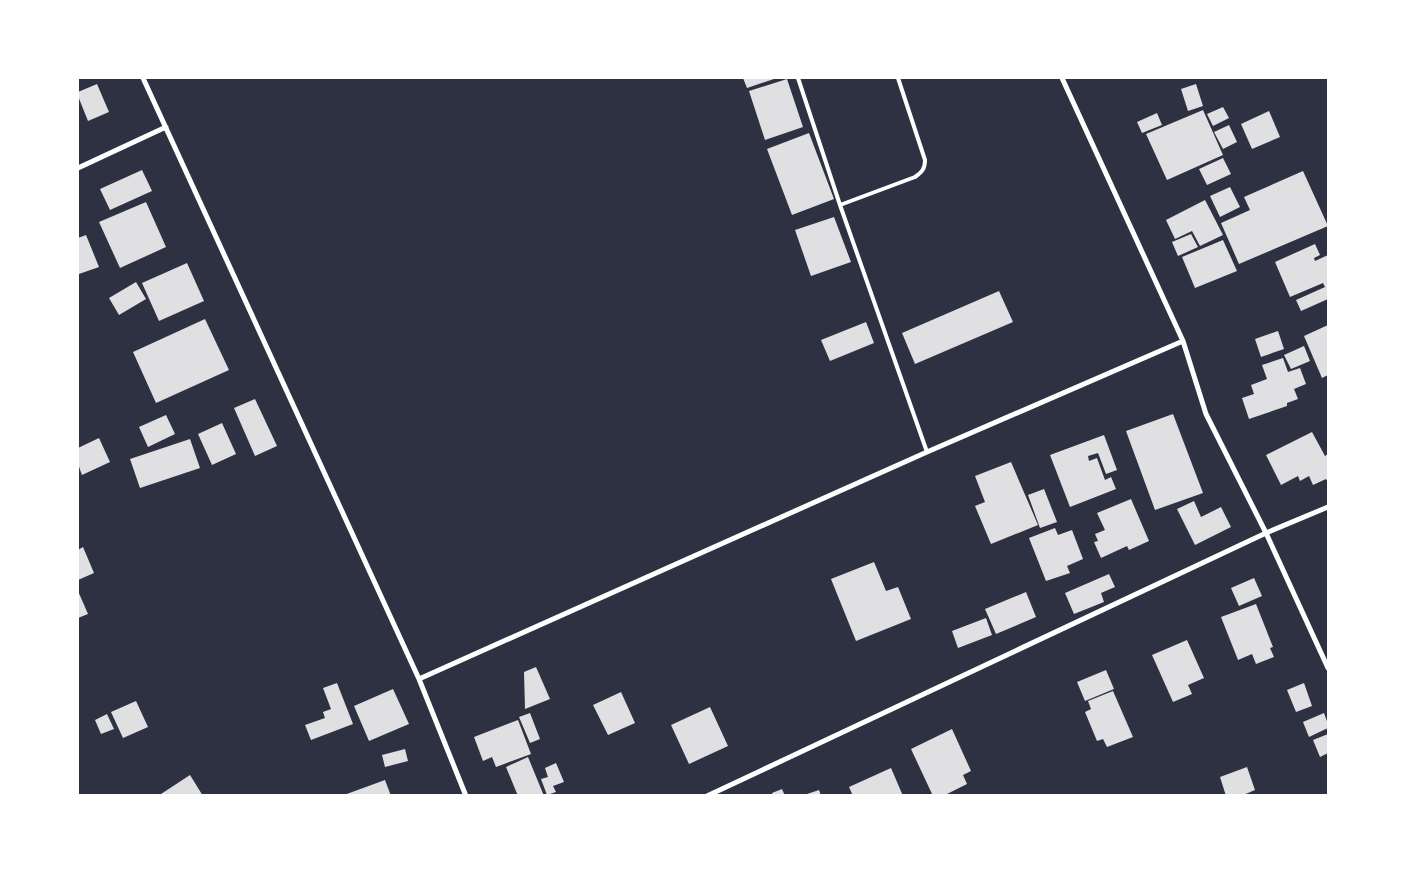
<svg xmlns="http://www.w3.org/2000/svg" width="1406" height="873" viewBox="0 0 1406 873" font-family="'IBM Plex Serif',serif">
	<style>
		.building { fill: #e0e0e3 }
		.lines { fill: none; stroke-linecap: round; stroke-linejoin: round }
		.service { stroke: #fff; stroke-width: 4 }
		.minor { stroke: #fff; stroke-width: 5 }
	</style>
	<rect width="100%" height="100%" fill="#2d3142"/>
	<path class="building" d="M743 78H777L747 88Z
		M787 79 803 127 765 140 749 91Z
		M97 84 109 112 88 121 78 96V92Z
		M1196 84 1203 106 1188 111 1181 89Z
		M1223 107 1229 118 1213 126 1207 114Z
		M1203 110 1223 155 1167 180 1146 134Z
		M1269 111 1280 137 1252 149 1241 124Z
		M1157 113 1162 125 1142 133 1137 122Z
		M1229 125 1237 142 1223 149 1214 132Z
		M809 133 834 199 792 215 767 149Z
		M1223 158 1231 174 1207 185 1199 169Z
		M142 170 152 191 110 210 100 189Z
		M1303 171 1328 226 1239 264 1221 223 1250 210 1244 197Z
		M1230 187 1240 207 1220 217 1210 196Z
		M1205 200 1223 235 1200 246 1192 231 1175 239 1166 220Z
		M146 202 166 247 120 268 99 222Z
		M834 217 851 262 811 276 795 230Z
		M1191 234 1198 247 1178 256 1172 242Z
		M86 235 99 267 79 274 78 271V238Z
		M1223 240 1237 271 1195 288 1182 257Z
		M1315 244 1320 255 1314 258 1315 261 1328 255V299L1301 311 1296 300 1325 287 1323 283 1290 297 1275 262Z
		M187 263 204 301 159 321 142 283Z
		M136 282 146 299 119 315 109 298Z
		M999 291 1013 322 915 364 902 333Z
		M205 319 229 370 156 403 133 352Z
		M866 322 874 343 830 361 821 340Z
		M1328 325V375L1322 378 1304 336Z
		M1278 331 1284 349 1261 357 1255 339Z
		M1304 346 1310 361 1291 369 1284 355Z
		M1283 358 1288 372 1300 368 1306 384 1294 389 1298 399 1287 403V406L1249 419 1242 398 1254 394 1251 385 1267 379 1262 365Z
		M255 399 277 446 255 456 234 408Z
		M1173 414 1203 493 1155 510 1126 431Z
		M166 415 175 434 148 447 139 427Z
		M222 423 236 454 212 465 198 434Z
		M1312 432 1325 456 1328 454V482L1326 479 1313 485 1309 476 1300 481 1298 476 1281 485 1266 455Z
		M1104 435 1117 470 1106 474 1098 453 1088 456 1089 461 1097 458 1105 480 1111 477 1116 489 1070 507 1050 455Z
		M99 438 110 462 82 475 78 464V448Z
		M190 439 200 468 140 488 130 459Z
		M1011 462 1038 525 991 544 975 506 985 502 975 476Z
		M1044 489 1057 522 1040 528 1028 495Z
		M1131 499 1149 541 1129 550 1127 546 1101 558 1094 542 1098 541 1095 534 1105 530 1097 513Z
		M1194 501 1201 517 1221 507 1231 527 1195 545 1177 509Z
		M1055 528 1058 535 1072 530 1083 559 1067 566 1070 573 1046 581 1029 538Z
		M83 547 94 573 78 580V550Z
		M874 562 886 591 898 587 911 619 856 641 831 579Z
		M1109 574 1115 587 1101 593 1104 602 1074 614 1065 593Z
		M1254 578 1262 596 1239 606 1231 588Z
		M78 591 88 614 78 618Z
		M1026 592 1036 617 996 634 985 609Z
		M1256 604 1273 647 1270 648 1274 657 1256 664 1252 654 1238 660 1221 617Z
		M986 618 992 635 958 648 952 631Z
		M1187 640 1204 678 1188 685 1192 694 1173 702 1152 655Z
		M536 667 550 699 525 709 524 672Z
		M1106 670 1114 689 1085 701 1077 682Z
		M337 683 353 724 311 740 305 725 325 718 323 712 331 709 323 688Z
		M1304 683 1312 706 1296 712 1287 690Z
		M393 689 409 724 369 741 354 706Z
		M1113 691 1133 737 1107 747 1103 739 1097 741 1085 712 1091 709 1088 701Z
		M621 692 635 723 608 735 593 705Z
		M136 701 148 727 123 738 111 712Z
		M710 707 728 746 689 764 671 725Z
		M530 713 540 739 530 743 519 717Z
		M1324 713 1328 724V728L1309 737 1303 722Z
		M107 714 114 729 101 734 95 720Z
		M518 720 531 754 496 767 492 757 483 761 474 737Z
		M952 729 971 771 963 775 967 784 943 796H933L911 749Z
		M1328 734V753L1320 757 1313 740Z
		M405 749 408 761 385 767 382 755Z
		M528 757 544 796H518L506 767Z
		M556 763 564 782 553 786 556 792 547 795 541 779 548 777 545 768Z
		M1247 767 1255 790 1241 796H1226L1220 777Z
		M891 768 903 796H853L849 787Z
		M190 775 203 796H158Z
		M385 780 391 796H344V795Z
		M782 789 785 796H773L772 793Z
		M819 790 821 796H804V795Z"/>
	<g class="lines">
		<path class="service" d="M798 78 840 205 927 452
			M840 205 915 177C922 172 925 169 925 160L898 78"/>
		<path class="minor" d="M143 78 419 679 466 796
			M1062 78 1183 341 1206 414 1266 533 1328 668
			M78 168 166 127
			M419 679 927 452 1183 341
			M707 796 1266 533 1328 507"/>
	</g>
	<rect width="1406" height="873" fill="none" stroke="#ffffff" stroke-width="158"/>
</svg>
